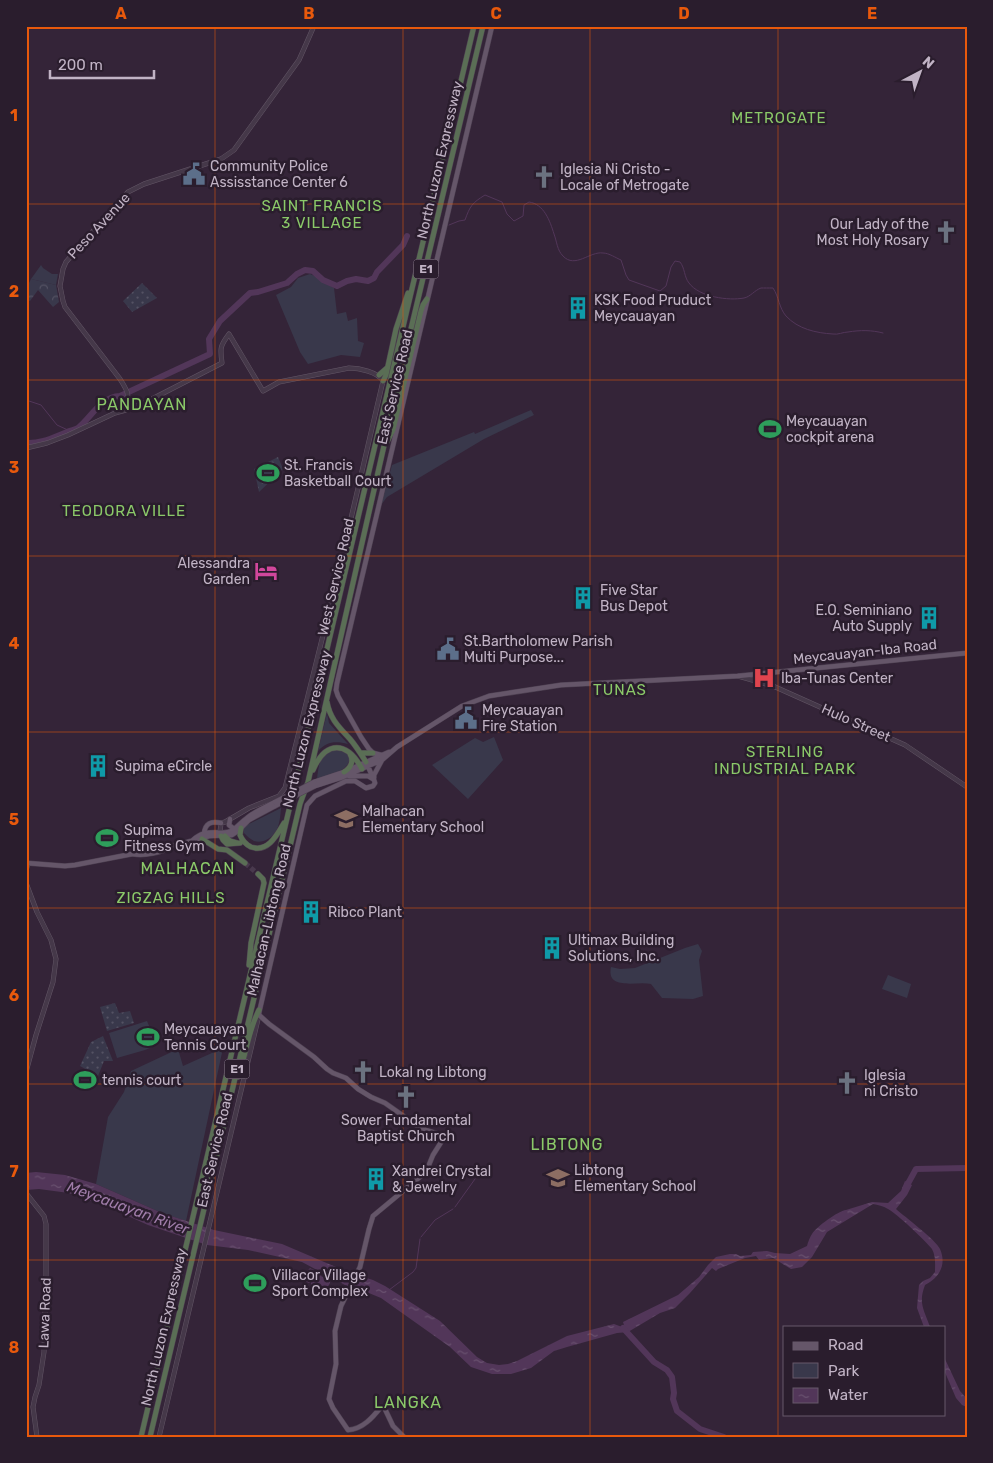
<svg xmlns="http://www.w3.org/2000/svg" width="993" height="1463" viewBox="0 0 993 1463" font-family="Rubik,sans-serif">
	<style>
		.green { fill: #39384b }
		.forest { fill: url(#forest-crowns) }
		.park { fill: url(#park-dots) }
		.water { fill: url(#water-ripples) }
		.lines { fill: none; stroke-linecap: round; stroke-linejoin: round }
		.stream { stroke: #523659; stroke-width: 1 }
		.river { stroke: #523659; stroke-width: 6 }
		.highway-tunnel { stroke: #49394d; stroke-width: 5; stroke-dasharray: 5 2.5; stroke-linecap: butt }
		.minor-casing { stroke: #635666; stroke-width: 5 }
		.major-casing { stroke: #4e4152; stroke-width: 5.5 }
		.highway-casing { stroke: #4d4050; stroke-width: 6 }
		.minor { stroke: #453849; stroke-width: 4 }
		.major { stroke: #655669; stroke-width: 4.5 }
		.highway { stroke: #5a6e55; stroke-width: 5 }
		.major-bridge-casing { stroke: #4e4152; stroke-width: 5.5; stroke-linecap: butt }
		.major-bridge { stroke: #655669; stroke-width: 4.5 }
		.grid { fill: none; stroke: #e8590c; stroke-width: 1; stroke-opacity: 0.55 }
		.labels { text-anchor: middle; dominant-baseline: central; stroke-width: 5; stroke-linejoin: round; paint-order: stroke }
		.shield { fill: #2a1d2d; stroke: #948697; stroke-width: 1 }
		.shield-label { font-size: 12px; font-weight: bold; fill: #c1b3c5 }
		.street-label { font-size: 14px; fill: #c1b3c5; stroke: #2a1d2d }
		.poi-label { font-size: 14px; fill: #c1b3c5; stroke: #2a1d2d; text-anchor: start }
		.neighbourhood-label { font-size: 15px; letter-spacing: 1px; fill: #8bc969; stroke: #2a1d2d }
		.water-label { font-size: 15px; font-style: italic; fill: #a07daa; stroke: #2a1d2d }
		.quarter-label { font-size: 16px; letter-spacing: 1px; fill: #8bc969; stroke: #2a1d2d }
		.neatline { fill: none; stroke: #e8590c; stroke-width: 2 }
		.grid-label { font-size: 16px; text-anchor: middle; font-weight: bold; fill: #e8590c }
	</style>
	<defs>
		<pattern id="forest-crowns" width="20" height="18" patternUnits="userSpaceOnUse" patternTransform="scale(1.25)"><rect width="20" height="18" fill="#39384b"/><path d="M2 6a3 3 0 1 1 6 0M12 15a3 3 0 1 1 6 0" fill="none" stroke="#545263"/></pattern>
		<pattern id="park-dots" width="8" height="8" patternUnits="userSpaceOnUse" patternTransform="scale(1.25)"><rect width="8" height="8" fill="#39384b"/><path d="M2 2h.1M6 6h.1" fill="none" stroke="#545263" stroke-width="1.8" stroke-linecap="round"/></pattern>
		<pattern id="water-ripples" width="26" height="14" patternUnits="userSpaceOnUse" patternTransform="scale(1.25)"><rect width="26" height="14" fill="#523659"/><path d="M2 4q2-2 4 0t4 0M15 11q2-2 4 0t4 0" fill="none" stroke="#69516f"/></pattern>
	</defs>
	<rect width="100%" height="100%" fill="#342438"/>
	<path class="green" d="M41 265 43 268 52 274H58L56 285 31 279Z
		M310 274 318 277 334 288 337 314 346 312 348 321 357 318 358 341 364 343 360 357 341 355 308 364 300 352 276 295 291 287 298 278Z
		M531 410 534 415 484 439 387 497 381 505 392 465 474 432 475 434Z
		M327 713 329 723 348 744C336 741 327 741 318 751Z
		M494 737 503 760 468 799 432 765 475 738 483 742Z
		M337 749 347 753 350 758C347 773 330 774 317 779 319 761 320 754 337 749Z
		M281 808C280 821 279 834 266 840 262 842 258 842 254 841 250 839 247 836 244 833L243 829 247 825Z
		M698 944 702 951 699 960 703 996 693 999 662 998 651 984C636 981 606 991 611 967L620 969 635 968 685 948Z
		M888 975 911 984 907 998 882 989Z
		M147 1021 157 1045 145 1050 117 1058 109 1033Z
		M223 1048 186 1221 162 1213 96 1184 108 1117 124 1092 131 1071 178 1049 183 1066Z"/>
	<path class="forest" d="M31 279 56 285 59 302 53 307 38 290 30 301 26 299V289Z"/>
	<path class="park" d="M142 283 157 298 132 312 123 301Z
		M278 457 283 469 259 492 254 469Z
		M115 1003 119 1013 130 1011 134 1023 107 1031 100 1007Z
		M103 1036 113 1061H104L98 1076 80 1066 91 1042Z"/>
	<path class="water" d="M36 1172 65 1175 96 1184 162 1213 214 1230 282 1244 350 1273 373 1280 385 1286 440 1321 477 1357 487 1363 499 1365 508 1364 517 1361 567 1336 614 1324 622 1327 624 1325 623 1322 678 1295 699 1277 708 1265 716 1257 730 1254H736L740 1256 751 1255 753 1252 767 1251 775 1253 790 1254 807 1246C808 1242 810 1237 812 1234 816 1227 838 1211 846 1210L872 1202 888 1203 901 1191 905 1181 912 1185 907 1195 896 1209C905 1217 936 1240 940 1249 947 1265 939 1278 925 1285 918 1303 924 1310 930 1327H924L917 1308 919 1285 923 1281 930 1278 935 1272C935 1265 936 1256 932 1249 926 1241 896 1213 888 1209 883 1206 878 1205 873 1204L827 1232 812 1257 802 1267 791 1269 773 1258 759 1260 756 1256 745 1258 718 1269 716 1271 712 1268 690 1293 675 1308 660 1313 628 1332 617 1333 567 1347 554 1351 531 1368 511 1374H492L471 1367 450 1347 381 1298 364 1291 345 1285 302 1262 248 1250 207 1245 148 1225 108 1207 69 1193 39 1189 26 1190V1173Z
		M310 1268 316 1271 315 1273 317 1272 320 1274 322 1277 324 1276 330 1279V1283L325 1292H320L317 1288H315L311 1286V1282L309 1283 303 1280V1276Z
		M944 1357 960 1391 967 1399V1407L962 1405 956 1398 944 1370Z"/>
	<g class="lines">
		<path class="stream" d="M449 225 459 221 465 220C470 206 472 203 485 195L502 202 507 214 514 221 523 216 524 205 529 202C544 204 550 221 554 234 557 242 557 250 563 256 575 269 590 251 603 253 609 253 616 258 621 260L626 275 629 280 660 291 666 286 671 267 675 261 680 262C685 268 684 277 689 283 699 297 729 301 744 298 750 297 755 290 761 288 764 288 769 288 773 288 779 297 779 308 786 316 798 329 816 333 833 334 838 335 843 332 848 332 860 330 872 330 883 333
			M26 400 41 405 57 425 70 431
			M455 1207 475 1179
			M421 1237 435 1220 453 1209
			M389 1290 413 1272 416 1268 420 1239"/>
		<path class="river" d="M26 443C41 444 54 437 67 432 71 430 75 430 78 428 92 417 100 397 120 396L210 354 209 339 220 321 250 293 258 292 287 283 297 274 305 270 313 271 323 280 337 286 347 281 356 279 368 281 374 278 377 272 403 245 407 236
			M905 1189 916 1169 967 1168
			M623 1328 654 1362 667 1370 672 1377 674 1393 673 1399 677 1411 700 1429 724 1437"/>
		<path class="highway-tunnel" d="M245 863 258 874"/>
		<defs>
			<path id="minor" d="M126 410C129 394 129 393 120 379L65 307 63 301 60 286 63 269 66 262 78 248 128 192 144 184 221 159 234 150 299 60 314 26
				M26 448 47 443 68 435 115 413 126 410 146 402 222 363C220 348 220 346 229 334L263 391 279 382 349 368C359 368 378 372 383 381L335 587 285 788 279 796 249 808 225 822 221 823 220 832
				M738 676 773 686 905 745 967 787
				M26 871 28 863
				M26 883 37 912 51 940 56 959 53 982 36 1035 26 1072
				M26 1193 44 1216 46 1224V1274L44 1352 39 1385 35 1397 33 1407 37 1437
				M159 1437 259 1015"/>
			<path id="major" d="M381 755 373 753 369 749 361 737 338 696 336 690 337 683 492 26
				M366 762 374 780 375 783 373 786 366 788 355 781H346L315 796 307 805 259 1013V1015L269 1024 314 1057 327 1069 333 1073 346 1078 358 1089 371 1097 385 1103 422 1129 445 1136 433 1155 426 1172 373 1216 369 1229 360 1267 341 1306 335 1331 336 1364 329 1399 333 1408 348 1430C363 1429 373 1417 381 1407H384L393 1426 404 1437
				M349 776H368L373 779
				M374 778V775L382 760
				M314 782 344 772 389 752
				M315 786 343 777 382 760 397 747 462 706 489 696 561 685 738 676 967 653
				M230 819 229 825 234 829
				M204 834C205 823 211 821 221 823
				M193 840C207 827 218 836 231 831 237 828 241 822 247 818 255 811 266 807 275 802
				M133 854C144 856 162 853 172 846
				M26 863 65 866 75 865 132 854 140 851 167 846 177 845 209 836 232 835 238 831 249 820 275 806"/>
			<path id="highway" d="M379 375 387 368
				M383 381 386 375 396 329 408 293
				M387 442 393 430 421 311 423 305 427 299
				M327 702C330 719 339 727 350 739 356 746 361 754 366 762
				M361 753H373
				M313 770C326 740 347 741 362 769
				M344 772C351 768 354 761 350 754
				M241 828 240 835C242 840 245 844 251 847 268 853 277 835 284 823
				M221 836 223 840 227 844 240 843
				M225 836 230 841 237 843
				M202 839 218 849 227 850 245 863
				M249 965 251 943 264 883 263 879 258 874
				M238 1077C246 1055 248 1031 259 1010
				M141 1437 474 26
				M150 1437 300 804 308 782 400 375 483 26"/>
		</defs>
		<use href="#minor" class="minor-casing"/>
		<use href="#major" class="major-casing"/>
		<use href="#highway" class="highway-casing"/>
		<use href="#minor" class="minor"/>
		<use href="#major" class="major"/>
		<use href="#highway" class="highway"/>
		<defs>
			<path id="major-bridge" d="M275 802 314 782
				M275 806 315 786"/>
		</defs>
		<use href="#major-bridge" class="major-bridge-casing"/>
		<use href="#major-bridge" class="major-bridge"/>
	</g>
	<path class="grid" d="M215 26V1437M403 26V1437M590 26V1437M778 26V1437M26 204H967M26 380H967M26 556H967M26 732H967M26 908H967M26 1084H967M26 1260H967"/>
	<defs>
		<symbol id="civic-bare" viewBox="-9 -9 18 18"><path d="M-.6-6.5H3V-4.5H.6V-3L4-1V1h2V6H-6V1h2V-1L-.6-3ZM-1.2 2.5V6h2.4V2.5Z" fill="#5c6f8a" stroke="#2a1d2d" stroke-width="2.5" paint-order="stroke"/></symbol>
		<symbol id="church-bare" viewBox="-9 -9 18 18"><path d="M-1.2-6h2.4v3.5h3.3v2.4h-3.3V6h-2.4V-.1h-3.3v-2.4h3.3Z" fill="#6b7280" stroke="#2a1d2d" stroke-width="2.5" paint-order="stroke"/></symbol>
		<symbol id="building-bare" viewBox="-9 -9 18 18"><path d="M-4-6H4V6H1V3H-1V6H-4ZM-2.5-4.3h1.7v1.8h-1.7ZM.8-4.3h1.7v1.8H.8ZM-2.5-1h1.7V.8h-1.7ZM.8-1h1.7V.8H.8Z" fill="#0f9aa8" stroke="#2a1d2d" stroke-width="2.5" paint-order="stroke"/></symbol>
		<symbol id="stadium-bare" viewBox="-9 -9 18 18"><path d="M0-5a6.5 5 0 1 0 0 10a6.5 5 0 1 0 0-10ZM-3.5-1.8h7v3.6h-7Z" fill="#2e9e5b" stroke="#2a1d2d" stroke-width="2.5" paint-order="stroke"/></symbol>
		<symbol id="hotel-bare" viewBox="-9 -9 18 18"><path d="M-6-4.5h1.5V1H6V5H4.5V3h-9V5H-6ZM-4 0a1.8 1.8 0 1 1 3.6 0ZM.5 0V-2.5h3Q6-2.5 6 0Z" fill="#d1479c" stroke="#2a1d2d" stroke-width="2.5" paint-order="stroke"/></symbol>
		<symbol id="hospital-bare" viewBox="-9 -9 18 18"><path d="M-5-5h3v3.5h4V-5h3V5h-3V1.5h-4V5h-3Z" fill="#e0444e" stroke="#2a1d2d" stroke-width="2.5" paint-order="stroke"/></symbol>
		<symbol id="school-bare" viewBox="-9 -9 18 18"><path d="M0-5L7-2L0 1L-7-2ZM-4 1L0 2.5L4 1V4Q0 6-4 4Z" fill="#8d6e63" stroke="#2a1d2d" stroke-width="2.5" paint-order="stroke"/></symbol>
	</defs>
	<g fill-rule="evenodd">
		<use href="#civic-bare" x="178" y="158" width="32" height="32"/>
		<use href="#church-bare" x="528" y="161" width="32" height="32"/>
		<use href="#church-bare" x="930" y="216" width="32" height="32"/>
		<use href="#building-bare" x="562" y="292" width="32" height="32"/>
		<use href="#stadium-bare" x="754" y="413" width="32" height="32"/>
		<use href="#stadium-bare" x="252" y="457" width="32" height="32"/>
		<use href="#hotel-bare" x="250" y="555" width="32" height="32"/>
		<use href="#building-bare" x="567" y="582" width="32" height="32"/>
		<use href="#building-bare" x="913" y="602" width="32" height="32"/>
		<use href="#civic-bare" x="432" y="633" width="32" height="32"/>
		<use href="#hospital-bare" x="748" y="662" width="32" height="32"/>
		<use href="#civic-bare" x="450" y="702" width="32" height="32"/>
		<use href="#building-bare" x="82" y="750" width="32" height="32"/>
		<use href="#school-bare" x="330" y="803" width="32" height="32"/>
		<use href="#stadium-bare" x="91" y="822" width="32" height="32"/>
		<use href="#building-bare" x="295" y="896" width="32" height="32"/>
		<use href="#building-bare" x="536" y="932" width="32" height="32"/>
		<use href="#stadium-bare" x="132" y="1021" width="32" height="32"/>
		<use href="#church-bare" x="347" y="1056" width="32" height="32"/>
		<use href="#stadium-bare" x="69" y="1064" width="32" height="32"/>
		<use href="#church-bare" x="831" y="1067" width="32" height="32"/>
		<use href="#church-bare" x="390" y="1081" width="32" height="32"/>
		<use href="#school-bare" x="542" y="1162" width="32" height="32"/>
		<use href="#building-bare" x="360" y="1163" width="32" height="32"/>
		<use href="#stadium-bare" x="239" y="1267" width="32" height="32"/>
	</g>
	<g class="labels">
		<g class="shield">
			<rect x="413.5" y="259.5" width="25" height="19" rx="4"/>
			<rect x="224.5" y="1059.5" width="25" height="19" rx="4"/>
		</g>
		<g class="shield-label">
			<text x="426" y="269">E1</text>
			<text x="237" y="1069">E1</text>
		</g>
		<g class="street-label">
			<text transform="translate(440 160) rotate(-77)">North Luzon Expressway</text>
			<text transform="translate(99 226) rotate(-47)">Peso Avenue</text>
			<text transform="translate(395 387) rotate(-77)">East Service Road</text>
			<text transform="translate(336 577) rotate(-77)">West Service Road</text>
			<text transform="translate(865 652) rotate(-6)">Meycauayan-Iba Road</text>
			<text transform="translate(856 723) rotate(24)">Hulo Street</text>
			<text transform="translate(307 729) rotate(-76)">North Luzon Expressway</text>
			<text transform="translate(269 920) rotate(-77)">Malhacan-Libtong Road</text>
			<text transform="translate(215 1150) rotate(-77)">East Service Road</text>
			<text transform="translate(45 1313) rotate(-88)">Lawa Road</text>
			<text transform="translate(164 1327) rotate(-77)">North Luzon Expressway</text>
		</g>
		<g class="poi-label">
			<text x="210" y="166">Community Police<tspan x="210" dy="16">Assisstance Center 6</tspan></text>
			<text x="560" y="169">Iglesia Ni Cristo -<tspan x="560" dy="16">Locale of Metrogate</tspan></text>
			<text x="929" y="224" text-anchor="end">Our Lady of the<tspan x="929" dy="16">Most Holy Rosary</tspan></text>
			<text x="594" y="300">KSK Food Pruduct<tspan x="594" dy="16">Meycauayan</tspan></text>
			<text x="786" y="421">Meycauayan<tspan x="786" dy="16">cockpit arena</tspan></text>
			<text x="284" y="465">St. Francis<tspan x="284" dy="16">Basketball Court</tspan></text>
			<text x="250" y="563" text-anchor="end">Alessandra<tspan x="250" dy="16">Garden</tspan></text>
			<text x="600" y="590">Five Star<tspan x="600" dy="16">Bus Depot</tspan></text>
			<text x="912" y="610" text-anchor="end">E.O. Seminiano<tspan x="912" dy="16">Auto Supply</tspan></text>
			<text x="464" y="641">St.Bartholomew Parish<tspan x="464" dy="16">Multi Purpose...</tspan></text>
			<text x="781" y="678">Iba-Tunas Center</text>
			<text x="482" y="710">Meycauayan<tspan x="482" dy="16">Fire Station</tspan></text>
			<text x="115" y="766">Supima eCircle</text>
			<text x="362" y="811">Malhacan<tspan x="362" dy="16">Elementary School</tspan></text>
			<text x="124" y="830">Supima<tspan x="124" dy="16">Fitness Gym</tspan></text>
			<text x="328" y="912">Ribco Plant</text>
			<text x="568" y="940">Ultimax Building<tspan x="568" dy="16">Solutions, Inc.</tspan></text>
			<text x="164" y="1029">Meycauayan<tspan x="164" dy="16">Tennis Court</tspan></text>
			<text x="379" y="1072">Lokal ng Libtong</text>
			<text x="864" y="1075">Iglesia<tspan x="864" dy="16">ni Cristo</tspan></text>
			<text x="102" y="1080">tennis court</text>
			<text x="406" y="1120" text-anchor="middle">Sower Fundamental<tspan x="406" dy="16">Baptist Church</tspan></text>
			<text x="574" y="1170">Libtong<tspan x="574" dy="16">Elementary School</tspan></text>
			<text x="392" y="1171">Xandrei Crystal<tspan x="392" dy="16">&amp; Jewelry</tspan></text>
			<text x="272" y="1275">Villacor Village<tspan x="272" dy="16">Sport Complex</tspan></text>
		</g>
		<g class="neighbourhood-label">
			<text x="779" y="118">METROGATE</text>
			<text x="322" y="206">SAINT FRANCIS<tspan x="322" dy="17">3 VILLAGE</tspan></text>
			<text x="124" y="511">TEODORA VILLE</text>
			<text x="620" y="690">TUNAS</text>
			<text x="785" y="752">STERLING<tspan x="785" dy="17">INDUSTRIAL PARK</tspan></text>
			<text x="171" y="898">ZIGZAG HILLS</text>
		</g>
		<g class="water-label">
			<text transform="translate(128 1208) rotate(20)">Meycauayan River</text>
		</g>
		<g class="quarter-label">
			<text x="142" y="404">PANDAYAN</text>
			<text x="188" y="868">MALHACAN</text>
			<text x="567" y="1144">LIBTONG</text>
			<text x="408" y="1402">LANGKA</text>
		</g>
	</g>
	<rect width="993" height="1463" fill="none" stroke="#2a1d2d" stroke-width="55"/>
	<rect x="783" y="1326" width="162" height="90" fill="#2a1d2d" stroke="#66596a"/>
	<rect x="793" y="1342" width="25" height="8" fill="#655669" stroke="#66596a"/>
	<text x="828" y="1350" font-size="15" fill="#c1b3c5">Road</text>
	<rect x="793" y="1363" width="25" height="15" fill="#39384b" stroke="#66596a"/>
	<text x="828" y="1376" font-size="15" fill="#c1b3c5">Park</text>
	<rect x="793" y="1388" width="25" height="15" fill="url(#water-ripples)" stroke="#66596a"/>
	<text x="828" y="1400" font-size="15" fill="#c1b3c5">Water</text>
	<g transform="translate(920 72) rotate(41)" stroke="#2a1d2d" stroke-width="4" paint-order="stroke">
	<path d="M0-4L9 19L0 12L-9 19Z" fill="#c1b3c5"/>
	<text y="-8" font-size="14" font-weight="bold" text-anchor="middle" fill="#c1b3c5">N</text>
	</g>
	<path d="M50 70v8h104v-8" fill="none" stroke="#c1b3c5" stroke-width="2.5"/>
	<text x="58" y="70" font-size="15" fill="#c1b3c5" stroke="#2a1d2d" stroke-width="4" paint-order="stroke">200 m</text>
	<rect x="28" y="28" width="938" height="1408" class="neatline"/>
	<g class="grid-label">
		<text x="121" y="19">A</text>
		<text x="309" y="19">B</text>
		<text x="496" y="19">C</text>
		<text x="684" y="19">D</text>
		<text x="872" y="19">E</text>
		<text x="14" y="121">1</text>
		<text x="14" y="297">2</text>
		<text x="14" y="473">3</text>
		<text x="14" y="649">4</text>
		<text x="14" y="825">5</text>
		<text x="14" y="1001">6</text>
		<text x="14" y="1177">7</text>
		<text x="14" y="1353">8</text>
	</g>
</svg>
